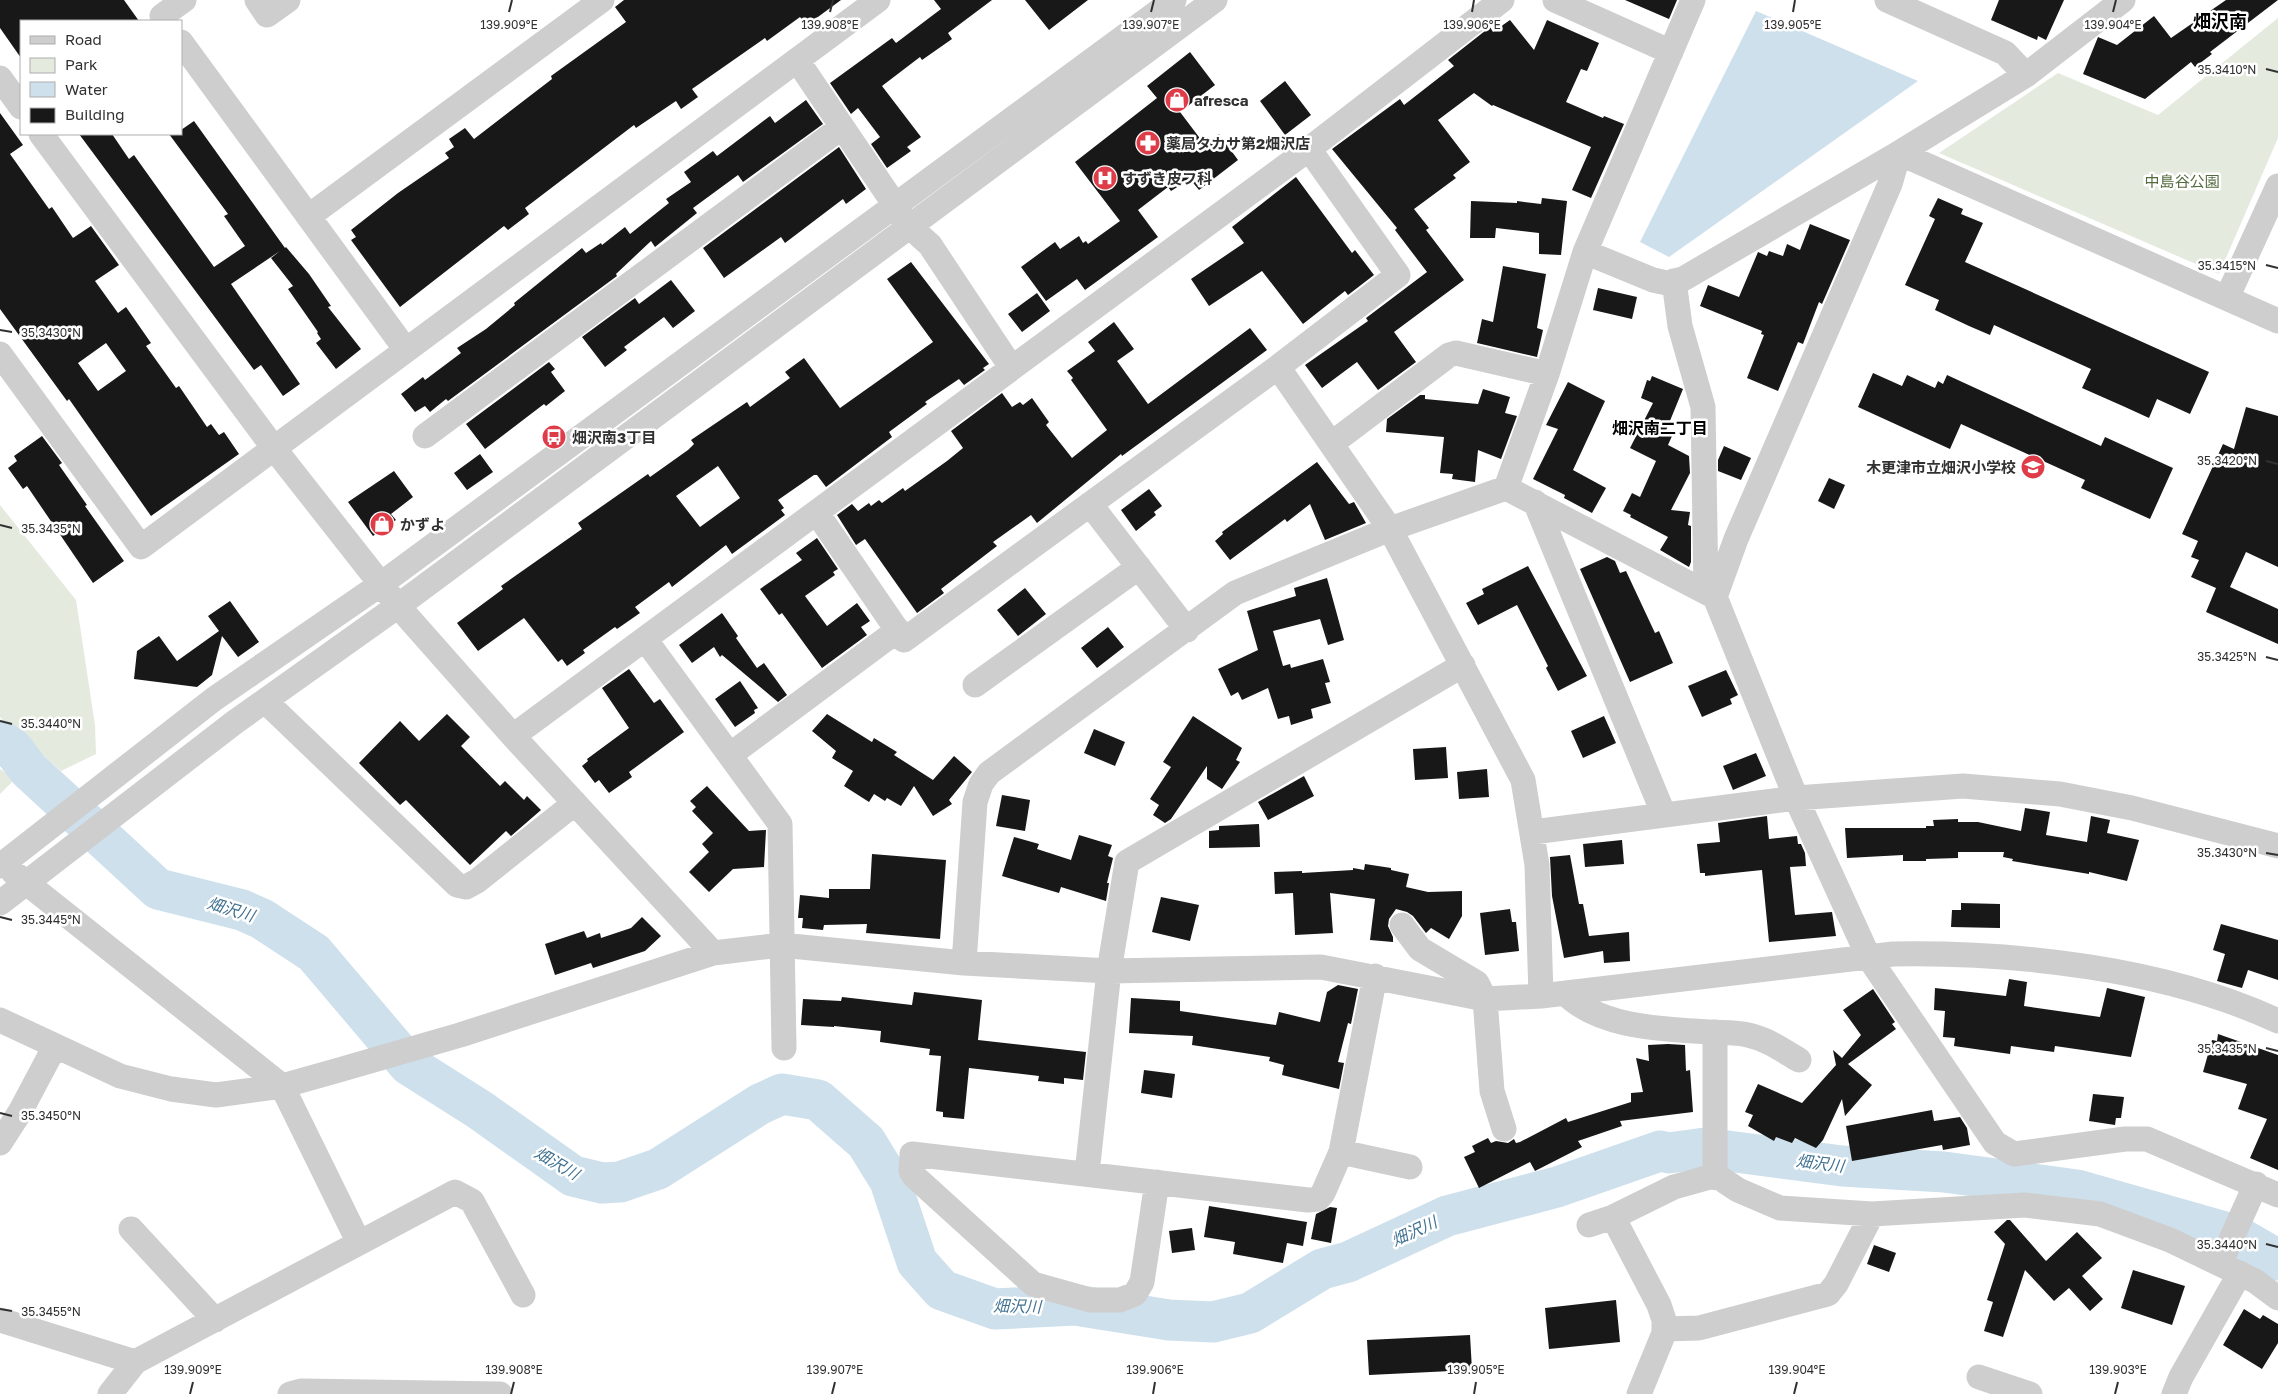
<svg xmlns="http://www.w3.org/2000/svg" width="2278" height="1394" viewBox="0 0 2278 1394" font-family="'Golos Text','Noto Sans JP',sans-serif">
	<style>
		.green { fill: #e4eadd }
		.water { fill: #cde0ec }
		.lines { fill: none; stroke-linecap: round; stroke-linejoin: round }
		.river { stroke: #cde0ec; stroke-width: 41 }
		.building { fill: #181818; fill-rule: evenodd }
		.minor { stroke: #cecece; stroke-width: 25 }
		.ticks { fill: none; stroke: #313131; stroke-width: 2 }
		.labels { text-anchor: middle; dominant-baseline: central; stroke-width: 5; stroke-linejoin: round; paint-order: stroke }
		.poi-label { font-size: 15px; font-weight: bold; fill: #313131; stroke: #fff; text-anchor: start }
		.park-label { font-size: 15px; fill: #546b3f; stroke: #fff }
		.neighbourhood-label { font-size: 16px; font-weight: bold; fill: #000; stroke: #fff }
		.water-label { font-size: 16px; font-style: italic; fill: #417291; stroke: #fff }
		.quarter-label { font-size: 18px; font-weight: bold; fill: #000; stroke: #fff }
		.ticks-label { font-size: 12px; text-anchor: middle; fill: #313131; stroke: #fff; stroke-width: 5; stroke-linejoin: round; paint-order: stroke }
	</style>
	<rect width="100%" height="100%" fill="#fff"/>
	<path class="green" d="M2278 18V138L2219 274 1939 153 2058 73 2158 115Z
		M0 505 76 600 95 725 96 754 61 771 0 717Z
		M0 769 15 779 0 794Z"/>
	<path class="water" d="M1756 11 1918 81 1669 257 1640 242Z"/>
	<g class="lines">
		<path class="river" d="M0 740 12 748 29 770 158 889 242 910 262 919 314 953 409 1065 480 1110 573 1176 602 1183 620 1182 658 1169 760 1104 782 1094 818 1100 866 1142 890 1181 917 1262 942 1290 995 1309 1075 1305 1169 1320 1213 1322 1250 1313 1322 1269 1348 1262 1447 1216 1557 1187 1660 1151 1669 1153 1705 1148 1842 1166 1944 1172 2077 1190 2235 1235 2278 1260"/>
	</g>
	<path class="building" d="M0 0H124L139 21H21V58L0 28Z
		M624 0H841L807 25 800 17 767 41 765 38 692 89 698 97 681 109 676 101 636 128 634 125 525 208 529 214 508 230 504 226 400 307 351 240 356 237 351 230 398 193 449 158 445 153 454 147 449 139 465 128 474 139 552 79 551 76 626 22 615 7Z
		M934 0H992L948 33 952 39 922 60 920 57 882 86 921 137 907 147 911 151 887 168 871 144 880 137 858 108 851 114 830 83 892 38 896 43 941 9Z
		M1025 0H1088L1049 30Z
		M1625 0H1677L1669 19Z
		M1999 0H2064L2046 40 2038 36 2037 40 1991 20Z
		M2226 0H2278L2210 52 2212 54 2195 67 2191 62 2145 99 2083 74 2098 37 2117 45 2154 16 2171 38Z
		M1510 20 1534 50 1547 20 1599 43 1587 71 1581 69 1566 102 1603 118 1604 116 1624 124 1591 198 1572 190 1591 147 1493 105 1492 106 1474 93 1438 120 1470 162 1453 175 1456 178 1414 209 1429 228 1426 230 1464 280 1394 332 1416 362 1378 390 1357 362 1322 388 1305 365 1368 321 1366 318 1427 272 1395 230 1397 228 1332 149 1400 99 1404 105 1454 66 1448 60 1490 27 1493 32Z
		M1190 52 1215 85 1180 112 1205 145 1219 134 1238 160 1199 190 1190 179 1171 191 1168 187 1138 210 1158 237 1085 290 1077 279 1046 301 1021 267 1055 242 1060 249 1079 236 1083 243 1086 241 1088 244 1120 221 1075 162 1157 98 1147 86Z
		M1285 81 1311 115 1285 135 1260 101Z
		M806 100 823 124 743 182 738 175 693 208 697 213 655 247 651 241 616 274 617 276 448 401 446 399 430 412 425 406 415 412 401 394 423 377 425 380 461 353 457 348 486 329 515 305 514 303 582 248 586 253 601 243 602 245 625 227 630 234 669 203 666 199 691 182 684 172 713 151 717 156 770 116 775 123Z
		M0 113 23 145 10 154 49 209 52 207 73 238 91 226 119 265 95 281 118 313 126 307 151 343 146 346 176 388 179 386 207 427 211 424 219 435 224 432 239 454 151 516 69 399 67 401 0 309ZM106 343 126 371 98 391 78 363Z
		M194 121 285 248 286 247 309 274 331 306 328 307 361 349 336 369 316 343 321 339 317 333 318 332 288 289 293 286 271 258 280 251 231 284 300 384 283 396 261 365 254 370 79 134H112L129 159 134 155 214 267 245 246 224 216 228 214 169 134H181V130Z
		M839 147 866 189 846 204 843 199 785 243 781 237 724 278 703 248Z
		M1296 177 1352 253 1355 250 1374 275 1348 295 1345 291 1303 324 1262 271 1209 306 1191 279 1244 243 1232 227Z
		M1542 198 1567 201 1561 255 1539 254V233L1496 228 1495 238H1470L1471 201 1517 203V201L1541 204Z
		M1938 198 1963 209 1961 214 1983 223 1965 262 2209 372 2190 414 2157 399 2149 418 2125 407 2082 388 2091 369 1994 325 1990 335 1969 326 1935 310 1939 300 1905 285 1935 219 1929 216Z
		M1810 224 1850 240 1822 304 1819 302 1803 344 1798 342 1778 391 1747 378 1764 335 1761 334 1762 331 1700 306 1708 285 1739 297 1758 252 1767 256 1769 251 1783 256 1787 244 1800 250Z
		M911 262 989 364 983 368 985 370 964 385 959 379 925 402 927 404 889 432 892 437 826 487 817 475H814L778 500 784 508 781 510 785 515 732 554 726 545 672 587 669 582 635 607 640 613 617 629 615 627 583 650 585 653 567 666 562 659 558 662 524 618 478 651 457 623 503 589 501 586 582 529 578 523 648 474 650 477 688 450 694 444 691 440 747 402 750 407 790 378 785 372 804 358 840 408 933 342 887 279ZM718 466 740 498 700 527 676 496Z
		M1503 266 1546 274 1537 328 1543 330 1537 357 1477 343 1482 319 1493 322Z
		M671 280 695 311 673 328 664 317 624 347 627 350 605 367 582 337 635 298 639 304Z
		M1598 288 1637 297 1632 319 1593 310Z
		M1037 293 1050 311 1022 332 1008 314Z
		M1114 322 1134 349 1117 361 1148 404 1250 328 1267 350 1122 456 1121 454 1037 523 1031 515 993 542 997 546 941 589 944 593 917 613 865 539 856 545 837 515 852 504 858 511 869 503 871 506 879 500 882 503 903 488 905 491 947 461 963 448 951 431 1002 393 1012 407 1020 402 1023 405 1032 398 1049 422 1046 425 1072 458 1107 430 1071 380 1073 378 1067 371 1095 351 1088 342Z
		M549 362 555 369 551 372 565 391 546 406 544 404 485 449 466 424Z
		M1873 373 1902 386 1907 375 1935 388 1938 381 1943 384 1947 375 2101 446 2105 437 2173 468 2150 519 2081 488 2085 480 1961 424 1950 449 1858 407Z
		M1652 376 1683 389 1665 433 1672 436 1668 445 1689 456 1690 473 1671 510 1690 512 1688 525 1691 526V562L1689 567 1660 550 1668 537 1630 517 1631 515 1623 511 1632 493 1640 497 1656 461 1630 448 1653 403 1641 398 1647 380 1650 381Z
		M1568 382 1605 401 1573 470 1606 488 1592 513 1564 498 1565 495 1533 479 1558 429 1546 425Z
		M1483 389 1510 397 1505 413 1517 416 1501 459 1478 450 1475 482 1452 479 1453 474 1440 473 1444 437 1386 432 1387 419 1420 395H1425V399L1478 404Z
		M2246 407 2278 416V567L2246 552 2230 587 2278 609V644L2206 612 2216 588 2191 577 2199 560 2191 557 2198 541 2182 534 2223 444 2234 449Z
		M42 436 62 463 59 465 87 505 85 506 124 561 93 583 27 486 23 489 8 468 17 461 14 456Z
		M1724 446 1751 458 1741 480 1718 471V460Z
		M480 454 493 472 467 490 454 473Z
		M1317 462 1349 504 1354 502 1366 523 1325 540 1310 504 1287 522 1285 519 1230 560 1215 541 1223 534 1222 532Z
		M394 471 413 497 391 514 396 520 373 536 348 502Z
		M1829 478 1845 485 1834 509 1818 501Z
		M1149 489 1162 506 1154 512 1156 515 1136 531 1121 510Z
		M817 538 838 569 833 572 835 575 805 596 827 626 857 603 870 621 861 627 867 635 822 668 782 613 779 615 760 589 802 560 796 553Z
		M1607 557 1615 561 1620 573 1626 571 1655 633 1659 631 1673 663 1630 682 1580 569Z
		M1528 566 1587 676 1558 691 1546 668 1548 666 1517 605 1478 625 1466 603 1484 594 1482 589Z
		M1327 578 1344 640 1328 645 1320 619 1273 631 1283 666 1290 664 1291 668 1323 659 1330 682 1325 683 1331 703 1311 709 1313 718 1291 725 1289 716 1278 719 1268 688 1242 700 1238 692 1231 696 1218 669 1258 650 1247 611 1296 596 1294 588Z
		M1025 588 1046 614 1018 636 997 610Z
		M230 601 259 642 238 657 222 636 212 675 197 687 134 679 137 651 159 636 177 661 219 631 208 616Z
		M722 613 738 636 736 638 757 668 764 663 787 695 778 702 722 655 720 657 714 647 692 663 679 645Z
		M1108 627 1124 647 1097 668 1081 648Z
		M629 669 654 703 660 699 684 732 629 772 632 777 609 793 599 780 595 783 582 766 588 761 587 759 629 728 602 688Z
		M1726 670 1738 695 1730 699 1732 704 1702 717 1688 686Z
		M740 681 758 708 754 710 755 713 735 727 715 699Z
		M447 714 470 737 461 746 500 786 505 781 524 800 527 796 541 810 511 836 506 831 470 865 406 800 400 805 359 763 400 721 419 741Z
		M827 714 872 742 874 738 897 752 894 755 933 780 954 756 972 772 949 800 952 804 933 816 914 786 901 806 887 798 885 801 874 794 869 802 844 786 853 771 832 758 836 751 812 731Z
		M1193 716 1242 748 1236 760 1240 762 1222 789 1207 779V766L1171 819 1165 823 1153 815 1159 805 1150 799 1171 767 1163 762Z
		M1604 716 1616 743 1583 758 1571 731Z
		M1094 729 1125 742 1115 766 1084 753Z
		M1446 747 1448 778 1415 780 1413 749Z
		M1756 753 1766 776 1733 790 1723 766Z
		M1487 769 1489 797 1459 799 1457 772Z
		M1304 776 1314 796 1268 820 1258 802Z
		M707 786 749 831 766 830 764 867 733 869 709 892 689 872 709 852 702 844 713 833 692 811 696 807 690 801Z
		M1002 795 1030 800 1025 831 996 826Z
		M2025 808 2050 812 2046 835 2087 842 2091 816 2110 820 2107 833 2139 840 2127 881 2089 872V874L2012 861 2013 859 2003 857 2004 852H1958V858L1926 859V861H1903V855L1847 858 1845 828H1926V826H1934L1933 820 1958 819V822H1978L2021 831Z
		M1767 816 1769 839 1797 836 1798 844H1801L1805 853 1806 866 1790 867 1795 915 1832 912 1836 936 1769 942 1762 870 1705 876V873H1700L1697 844 1720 842 1718 823Z
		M1259 824 1260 847 1209 848V831L1219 830V826Z
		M1079 835 1112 845 1108 856 1113 858 1107 883H1109L1106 901 1061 887 1059 893 1002 876 1014 837 1039 844 1037 849 1071 860Z
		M1622 840 1624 864 1585 867 1583 844Z
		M872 854 946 860 940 939 866 933 867 924 824 925 823 930 802 928 803 918H798L800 895 829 898V889H870Z
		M1570 855 1579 904H1583L1589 936 1629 932 1630 961 1604 963 1603 951 1564 958 1552 896 1550 857Z
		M1365 864 1391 868V870L1409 874 1406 887 1428 892 1462 891V916L1449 939 1431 928 1426 933 1413 916 1407 912 1396 909 1389 919 1388 926 1393 937V942L1370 940 1375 899 1330 893 1333 933 1295 935 1293 893 1275 894 1274 872 1302 871V873L1353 870V868L1364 870Z
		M1161 897 1199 905 1190 941 1152 932Z
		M1961 903 2000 904V928L1951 927 1952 910H1961Z
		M1510 909 1512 922H1516L1519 951 1485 955 1480 913Z
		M642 917 661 936 645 951 593 968 591 963 555 975 545 944 584 931 587 938 600 933 601 938 631 928Z
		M2221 924 2278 940V980L2248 970 2242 988 2217 981 2225 954 2213 950Z
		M2009 979 2027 982 2024 1006 2100 1017 2107 988 2145 997 2131 1057 2055 1046 2054 1052 2011 1046 2010 1054 1954 1046 1955 1038 1943 1037 1945 1011 1934 1010 1935 988 2006 996Z
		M1338 985 1358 989 1351 1024 1348 1023 1338 1062 1344 1063 1339 1089 1282 1075 1284 1065 1269 1061 1270 1057 1192 1045 1193 1036 1129 1033 1131 998 1180 1001V1011L1276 1025 1279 1012 1320 1022 1327 992Z
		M1873 989 1895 1022 1892 1024 1896 1029 1848 1064 1872 1085 1845 1116 1842 1099 1823 1140 1816 1148 1795 1138 1792 1143 1776 1137 1774 1141 1748 1126 1753 1115 1745 1112 1758 1084 1802 1103 1836 1065 1833 1050 1842 1058 1861 1035 1843 1010Z
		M914 992 982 1000 978 1040 1086 1052 1083 1080 1064 1078V1084L1038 1081 1039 1076 969 1068 964 1119 943 1117V1112L936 1111 941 1056 929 1055 930 1049 880 1042 881 1031 834 1026V1027L801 1025 803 999 841 1001 842 997 912 1005Z
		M2218 1034 2278 1055V1170L2250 1158 2267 1119 2238 1109 2247 1084 2203 1072 2212 1040 2217 1041Z
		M1668 1044 1685 1045 1686 1071 1690 1070 1693 1112 1620 1121 1622 1126 1578 1141 1582 1147 1535 1171 1530 1162 1479 1188 1464 1157 1475 1152 1472 1146 1488 1138 1491 1143 1496 1141 1508 1143 1514 1139 1516 1143 1520 1142 1566 1118 1568 1122 1631 1102V1093L1643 1092 1636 1058 1649 1061 1648 1045Z
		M1144 1070 1175 1074 1172 1098 1141 1093Z
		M2093 1094 2124 1097 2121 1118H2116L2115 1125 2089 1121Z
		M1932 1110 1934 1121 1960 1117 1967 1128 1970 1145 1943 1150 1942 1145 1852 1161 1846 1126Z
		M1209 1206 1307 1222 1303 1246 1287 1243 1283 1263 1233 1254 1235 1242 1204 1237Z
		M1330 1207 1337 1208 1331 1243 1311 1239 1316 1214Z
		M2007 1220H2010L2046 1261 2077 1232 2102 1258 2082 1276 2103 1299 2090 1311 2069 1288 2054 1301 2025 1270 2003 1337 1984 1331 1993 1302 1987 1300 2005 1244 1994 1232Z
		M1192 1228 1195 1250 1172 1253 1169 1231Z
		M1874 1245 1896 1253 1889 1272 1867 1264Z
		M2133 1270 2185 1286 2172 1325 2121 1308Z
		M1616 1300 1620 1342 1549 1349 1545 1308Z
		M2244 1309 2260 1319 2263 1315 2278 1324V1343L2262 1369 2223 1345Z
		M1470 1335 1472 1370 1369 1375 1367 1340Z"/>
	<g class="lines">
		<path class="minor" d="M257 0 267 15 288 0
			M1555 0 1671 52
			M1887 0 2005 53 2026 75
			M162 16 184 0
			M181 42 406 350
			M797 60 909 226 930 245 1011 367
			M0 78 21 107
			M41 134 273 447 398 606 513 736 713 953
			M1899 153 2278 321
			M309 216 602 0
			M1585 252 1653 280 1667 283 1683 279 1899 153 2026 75 2123 0
			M1674 281 1680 326 1703 407 1706 592
			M2227 298 2278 186
			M0 354 141 547 878 0
			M1278 367 1390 529 1523 780 1537 865 1541 996
			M425 436 842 127
			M1331 444 1449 355 1456 353 1547 374
			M1506 488 1547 374 1585 252 1693 0
			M1535 502 1664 815
			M1090 504 1187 630
			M817 513 904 640 1278 367 1398 275 1309 149
			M1715 597 1736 539 1890 184 1899 153
			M645 639 780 824 784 1048
			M975 685 1139 567
			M265 701 457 885 466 887 477 881 575 803
			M513 736 1309 149 1502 0
			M730 755 898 630
			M1533 832 1796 798 1963 786 2060 794 2132 808 2278 846
			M0 866 214 699 381 584 1174 0
			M14 873 282 1086 359 1243
			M0 903 235 722 398 606 1215 0
			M1402 925 1420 949 1477 983 1485 999 1492 1091 1504 1129
			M964 963 975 802 981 784 989 773 1235 593 1390 529 1506 488 1715 597 1796 798 1869 958 1995 1143 2014 1154 2125 1139H2147L2278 1195
			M1565 993C1599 1028 1663 1029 1709 1032 1722 1033 1735 1032 1748 1035 1767 1039 1782 1050 1799 1060
			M0 1020 120 1076 171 1089 216 1095 282 1086 339 1070 460 1035 713 953 781 945 964 963 1109 971 1321 967 1485 999 1541 996 1893 954C2017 952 2164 968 2278 1021
			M0 1143 20 1112 55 1046
			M1341 1152 1410 1167
			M1087 1173 1109 971 1127 862 1463 665
			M1715 1177V1032
			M1157 1182 1142 1282 1135 1294 1120 1300H1090L1033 1284 914 1176 911 1171 912 1154 1308 1200 1318 1199 1323 1193 1341 1152 1375 976
			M1613 1217 1659 1305 1664 1320V1333L1639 1394
			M1589 1225 1613 1217 1674 1187 1710 1177 1720 1178 1738 1190 1780 1208 1872 1214 2025 1205 2100 1214 2170 1240 2255 1281 2278 1298
			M131 1229 215 1320
			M2220 1264 2256 1184
			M0 1320 135 1362
			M1664 1329 1699 1328 1828 1294 1836 1284 1872 1214
			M1979 1377 2030 1394
			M110 1394 135 1362 455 1192 472 1201 523 1295
			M290 1394 301 1391 500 1394
			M2174 1394 2181 1377 2240 1273"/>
	</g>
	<path class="ticks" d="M509 12 512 0M830 12 833 0M1151 12 1154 0M1472 12 1474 0M1793 12 1795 0M2113 12 2116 0M2266 69 2278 72M2266 265 2278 268M0 330 12 332M2266 461 2278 464M0 525 12 528M2266 657 2278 660M0 721 12 724M2266 853 2278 855M0 917 12 920M2266 1048 2278 1051M0 1113 12 1116M2266 1244 2278 1247M0 1309 12 1311M190 1394 193 1382M511 1394 514 1382M832 1394 835 1382M1153 1394 1155 1382M1474 1394 1476 1382M1794 1394 1797 1382M2115 1394 2118 1382"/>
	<defs>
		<symbol id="shop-disc" viewBox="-11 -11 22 22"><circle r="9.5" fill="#df3c49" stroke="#fff"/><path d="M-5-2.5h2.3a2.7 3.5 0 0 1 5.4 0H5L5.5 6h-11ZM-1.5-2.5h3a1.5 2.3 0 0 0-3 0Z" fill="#fff"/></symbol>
		<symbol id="pharmacy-disc" viewBox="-11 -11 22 22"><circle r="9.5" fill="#df3c49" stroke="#fff"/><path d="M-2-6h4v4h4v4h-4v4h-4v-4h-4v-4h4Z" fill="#fff"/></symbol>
		<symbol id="hospital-disc" viewBox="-11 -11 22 22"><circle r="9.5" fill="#df3c49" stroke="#fff"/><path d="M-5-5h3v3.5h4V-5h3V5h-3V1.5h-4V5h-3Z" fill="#fff"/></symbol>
		<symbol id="bus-disc" viewBox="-11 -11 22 22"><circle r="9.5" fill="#df3c49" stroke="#fff"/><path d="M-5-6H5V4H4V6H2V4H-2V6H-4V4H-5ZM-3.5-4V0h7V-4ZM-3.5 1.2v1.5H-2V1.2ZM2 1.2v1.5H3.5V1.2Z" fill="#fff"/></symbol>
		<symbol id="school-disc" viewBox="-11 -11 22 22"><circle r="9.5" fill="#df3c49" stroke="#fff"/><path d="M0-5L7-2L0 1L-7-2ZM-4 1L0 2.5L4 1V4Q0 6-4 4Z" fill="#fff"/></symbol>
	</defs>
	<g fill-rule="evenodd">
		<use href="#shop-disc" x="1163" y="86" width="28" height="28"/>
		<use href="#pharmacy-disc" x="1134" y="129" width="28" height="28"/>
		<use href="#hospital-disc" x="1091" y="164" width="28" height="28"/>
		<use href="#bus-disc" x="540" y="423" width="28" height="28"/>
		<use href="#school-disc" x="2019" y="453" width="28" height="28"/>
		<use href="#shop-disc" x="368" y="510" width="28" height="28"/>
	</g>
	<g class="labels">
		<g class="poi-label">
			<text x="1194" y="100">afresca</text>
			<text x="1166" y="143">薬局タカサ第2畑沢店</text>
			<text x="1122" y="178">すずき皮フ科</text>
			<text x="572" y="437">畑沢南3丁目</text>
			<text x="2016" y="467" text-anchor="end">木更津市立畑沢小学校</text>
			<text x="400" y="524">かずよ</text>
		</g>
		<g class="park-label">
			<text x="2182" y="181">中島谷公園</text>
		</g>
		<g class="neighbourhood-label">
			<text x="1660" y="428">畑沢南二丁目</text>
		</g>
		<g class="water-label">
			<text transform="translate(231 909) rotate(17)">畑沢川</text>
			<text transform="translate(557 1163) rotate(30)">畑沢川</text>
			<text transform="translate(1820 1163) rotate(7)">畑沢川</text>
			<text transform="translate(1414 1231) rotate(-25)">畑沢川</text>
			<text transform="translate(1017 1306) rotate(1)">畑沢川</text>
		</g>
		<g class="quarter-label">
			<text x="2220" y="21">畑沢南</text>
		</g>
	</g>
	<g class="ticks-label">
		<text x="509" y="29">139.909°E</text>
		<text x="830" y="29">139.908°E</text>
		<text x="1151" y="29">139.907°E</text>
		<text x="1472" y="29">139.906°E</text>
		<text x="1793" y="29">139.905°E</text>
		<text x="2113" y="29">139.904°E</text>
		<text x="2227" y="74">35.3410°N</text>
		<text x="2227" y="270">35.3415°N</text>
		<text x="51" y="337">35.3430°N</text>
		<text x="2227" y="465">35.3420°N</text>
		<text x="51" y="533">35.3435°N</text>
		<text x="2227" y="661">35.3425°N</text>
		<text x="51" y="728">35.3440°N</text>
		<text x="2227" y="857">35.3430°N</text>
		<text x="51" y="924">35.3445°N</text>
		<text x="2227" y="1053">35.3435°N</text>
		<text x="51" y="1120">35.3450°N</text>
		<text x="2227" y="1249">35.3440°N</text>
		<text x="51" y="1316">35.3455°N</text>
		<text x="193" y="1374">139.909°E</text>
		<text x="514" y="1374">139.908°E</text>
		<text x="835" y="1374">139.907°E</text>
		<text x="1155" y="1374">139.906°E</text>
		<text x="1476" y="1374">139.905°E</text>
		<text x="1797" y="1374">139.904°E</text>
		<text x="2118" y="1374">139.903°E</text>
	</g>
	<rect x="20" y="20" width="162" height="115" fill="#ffffff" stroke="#adadad"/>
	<rect x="30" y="36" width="25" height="8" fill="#cecece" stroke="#adadad"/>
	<text x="65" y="45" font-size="15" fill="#313131">Road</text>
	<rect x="30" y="58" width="25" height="15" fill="#e4eadd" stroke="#adadad"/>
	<text x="65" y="70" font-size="15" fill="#313131">Park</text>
	<rect x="30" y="82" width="25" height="15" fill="#cde0ec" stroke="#adadad"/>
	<text x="65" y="95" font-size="15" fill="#313131">Water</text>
	<rect x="30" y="108" width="25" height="15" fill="#181818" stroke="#adadad"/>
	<text x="65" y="120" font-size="15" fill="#313131">Building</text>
</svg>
